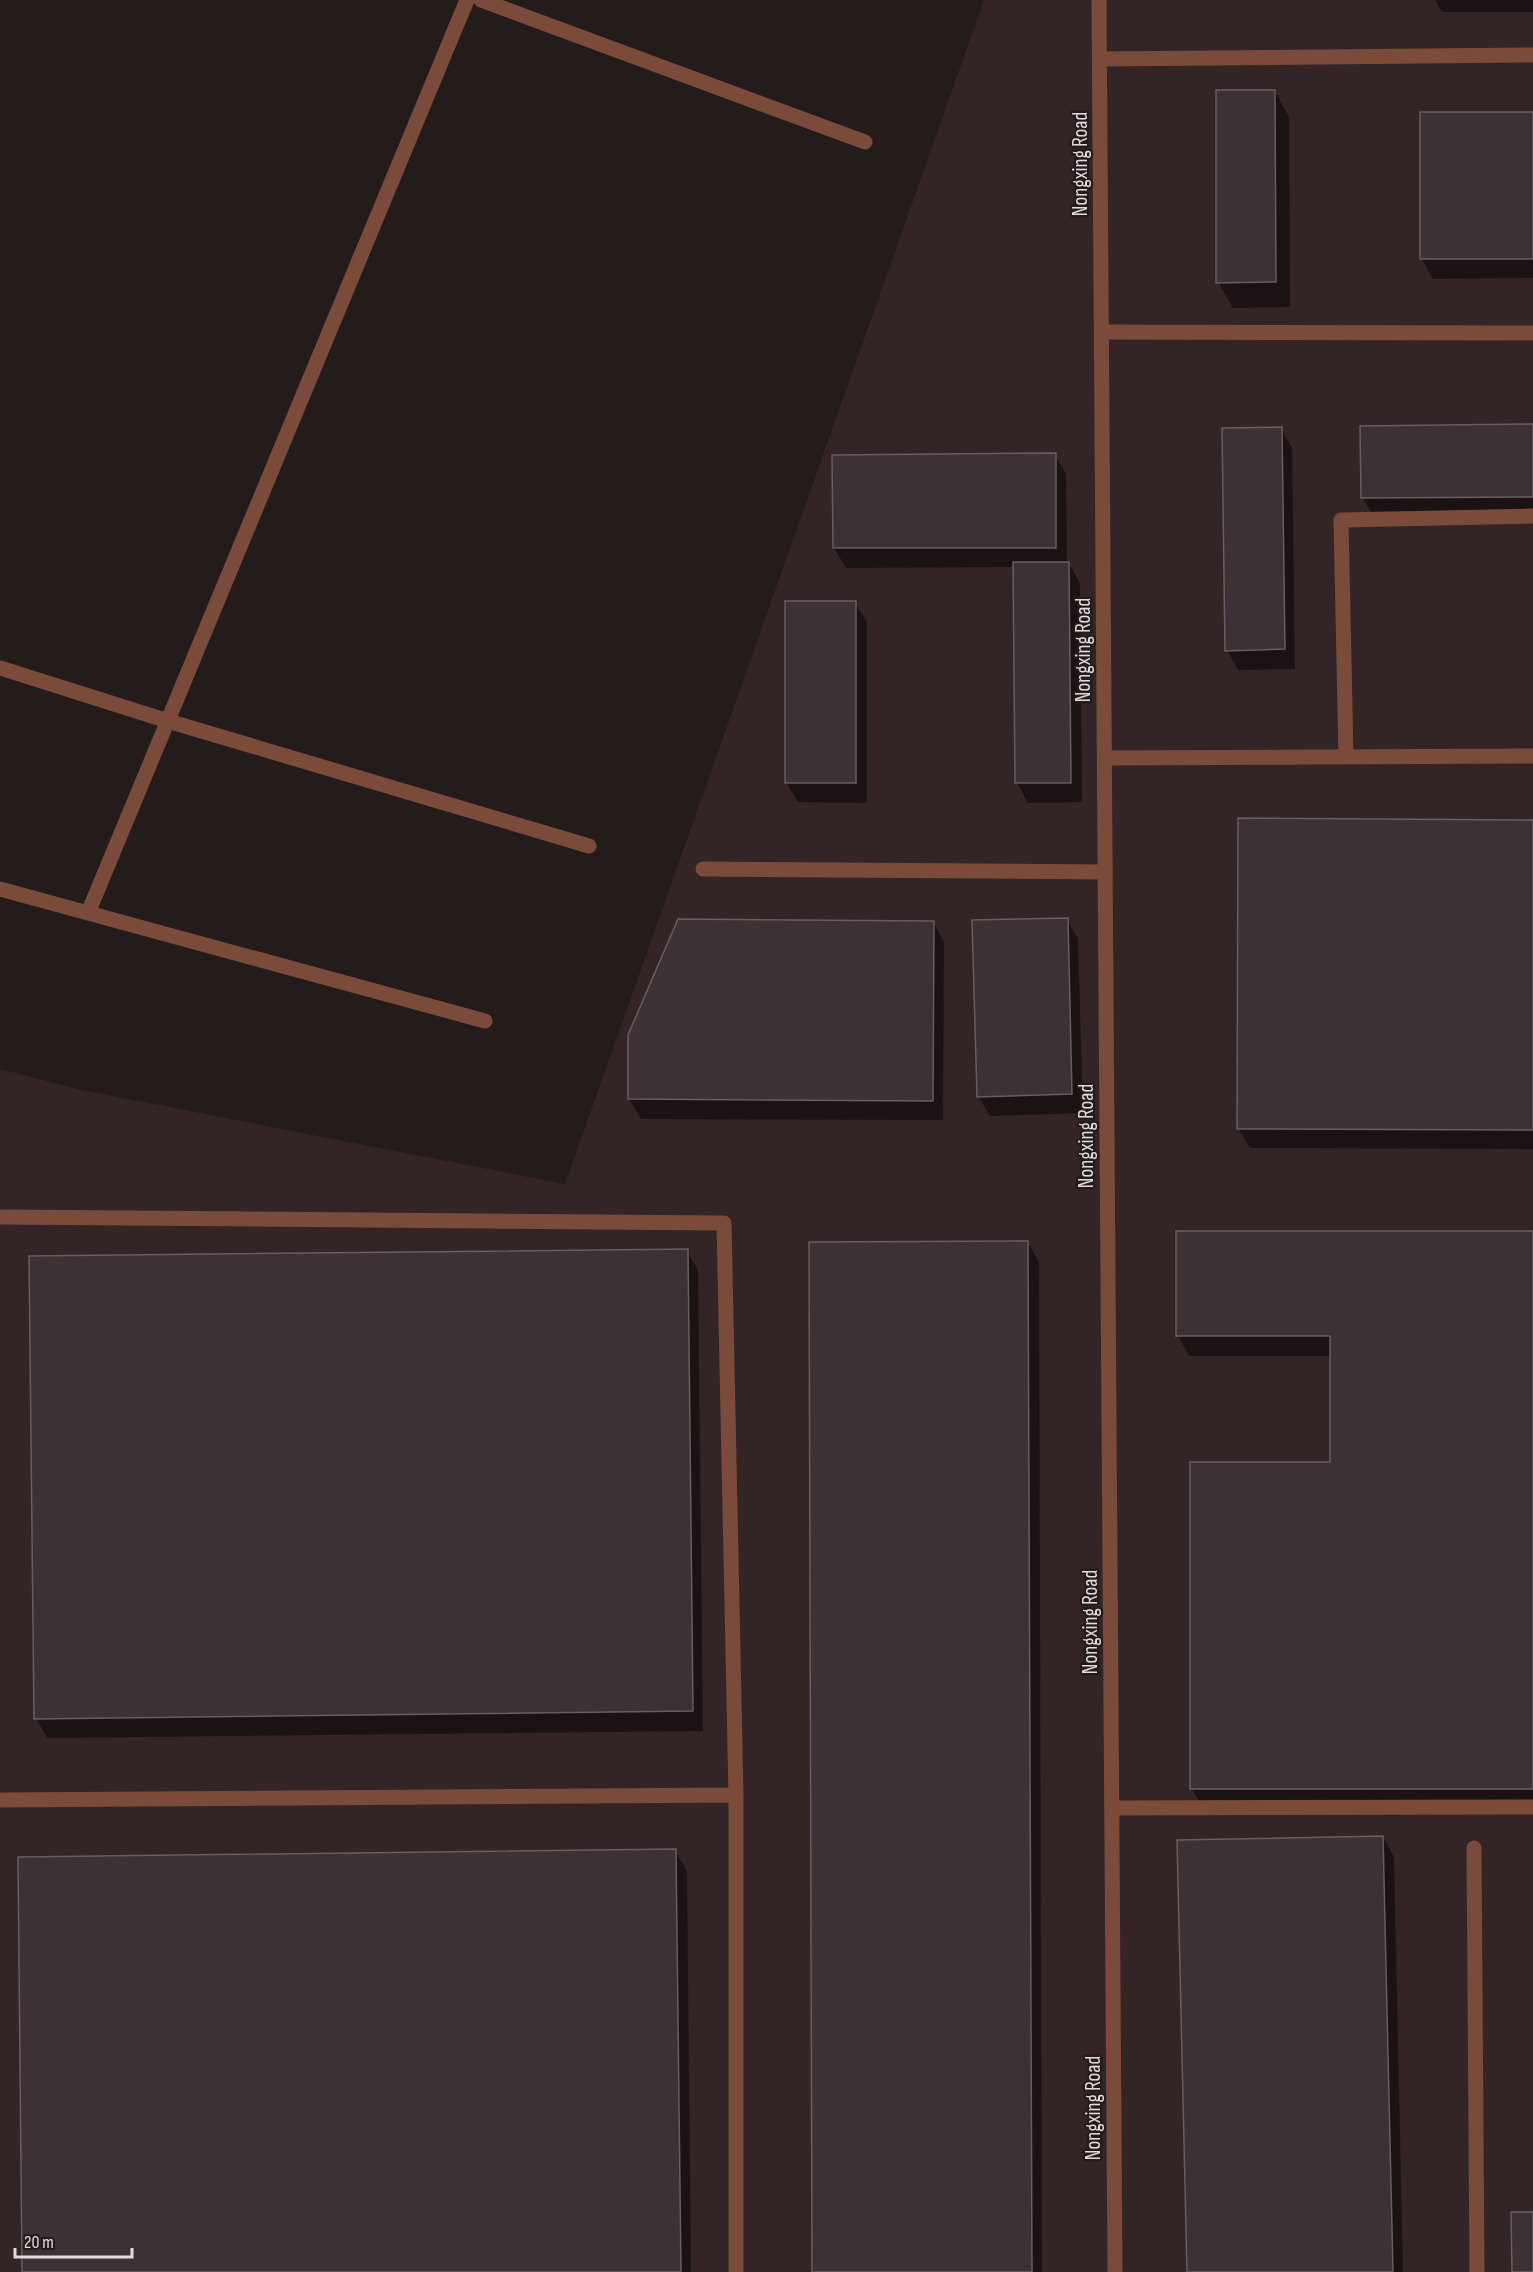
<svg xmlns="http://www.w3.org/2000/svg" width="1533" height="2272" viewBox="0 0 1533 2272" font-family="'Sofia Sans Condensed',sans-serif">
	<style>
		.built { fill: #332425 }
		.shadow { fill: #0007 }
		.building { fill: #3c3236; stroke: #685d62; stroke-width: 1.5 }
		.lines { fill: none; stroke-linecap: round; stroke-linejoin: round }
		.lane { stroke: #7a4b3b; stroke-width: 15 }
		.street { stroke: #7a4b3b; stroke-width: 15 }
		.labels { text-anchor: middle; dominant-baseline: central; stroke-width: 4.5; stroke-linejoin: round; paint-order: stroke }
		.street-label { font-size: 21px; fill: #e2dcdc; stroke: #241b1b }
	</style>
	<rect width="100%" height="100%" fill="#241b1b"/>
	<path class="built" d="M984 0H1533V2272H0V1069L82 1090 565 1184Z"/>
	<path class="shadow" d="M1435 0H1533V12H1442Z
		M1275 91 1289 117 1290 307 1233 308 1218 282Z
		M1533 113V278L1433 279 1422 259Z
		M1533 426V516L1374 517 1362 497Z
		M1281 429 1292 448 1295 669 1238 670 1227 650Z
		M1055 455 1066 474 1067 564H1069L1080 583 1082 802 1028 803 1017 783 1015 567 846 568 834 548Z
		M855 603 867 622V803L798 802 786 782Z
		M1533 821V1149L1250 1148 1238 1128Z
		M1067 920 1078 939 1083 1113 990 1116 978 1096Z
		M933 922 944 942 943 1120 641 1119 629 1099Z
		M1533 1233V1808H1203L1192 1789 1332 1464V1356H1189L1178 1336Z
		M1028 1243 1039 1262 1042 2272H814Z
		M687 1251 698 1270 703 1731 47 1738 36 1718Z
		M1383 1837 1394 1857 1403 2272H1188Z
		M675 1851 687 1871 691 2272H24Z"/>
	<path class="building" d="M1216 90H1275L1276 282 1216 283Z
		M1420 112H1533V259H1420Z
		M1533 424V497L1361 498 1360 426Z
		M1282 427 1285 649 1225 651 1222 428Z
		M1056 453V548H833L832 455Z
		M1013 562H1069L1071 783H1015Z
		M785 601H856V783H785Z
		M1238 818 1533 820V1130L1237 1129Z
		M1068 918 1072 1094 977 1097 972 920Z
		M678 919 934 921 933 1101 628 1099V1035Z
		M1176 1231H1533V1789H1190V1462H1330V1336H1176Z
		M1028 1241 1032 2272H812L809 1242Z
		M688 1249 693 1711 34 1719 29 1256Z
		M1383 1836 1393 2272H1187L1177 1840Z
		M676 1849 681 2272H22L18 1857Z
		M1511 2212H1533V2272H1512Z"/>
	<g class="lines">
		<path class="lane" d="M1100 59 1533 55
			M1102 332 1533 333
			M1346 757 1341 520 1533 516
			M1105 758 1533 756
			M703 869 1105 872
			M0 1217 724 1223 736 1795
			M0 1800 736 1795V2272
			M1112 1808 1533 1807
			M1474 1848 1477 2272"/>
		<path class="street" d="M481 0 865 142
			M1099 0 1115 2272
			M0 668 168 721 589 846
			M0 889 485 1021
			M88 913 467 0"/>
	</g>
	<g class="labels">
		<g class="street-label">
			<text transform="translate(1080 164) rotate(-90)">Nongxing Road</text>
			<text transform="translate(1083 650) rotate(-90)">Nongxing Road</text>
			<text transform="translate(1086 1136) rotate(-90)">Nongxing Road</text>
			<text transform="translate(1090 1622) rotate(-90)">Nongxing Road</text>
			<text transform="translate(1093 2108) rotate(-90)">Nongxing Road</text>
		</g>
	</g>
	<path d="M15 2248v9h117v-9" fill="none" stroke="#e2dcdc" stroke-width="3"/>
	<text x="24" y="2248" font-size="18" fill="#e2dcdc" stroke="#241b1b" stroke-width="4.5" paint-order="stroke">20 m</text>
</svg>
